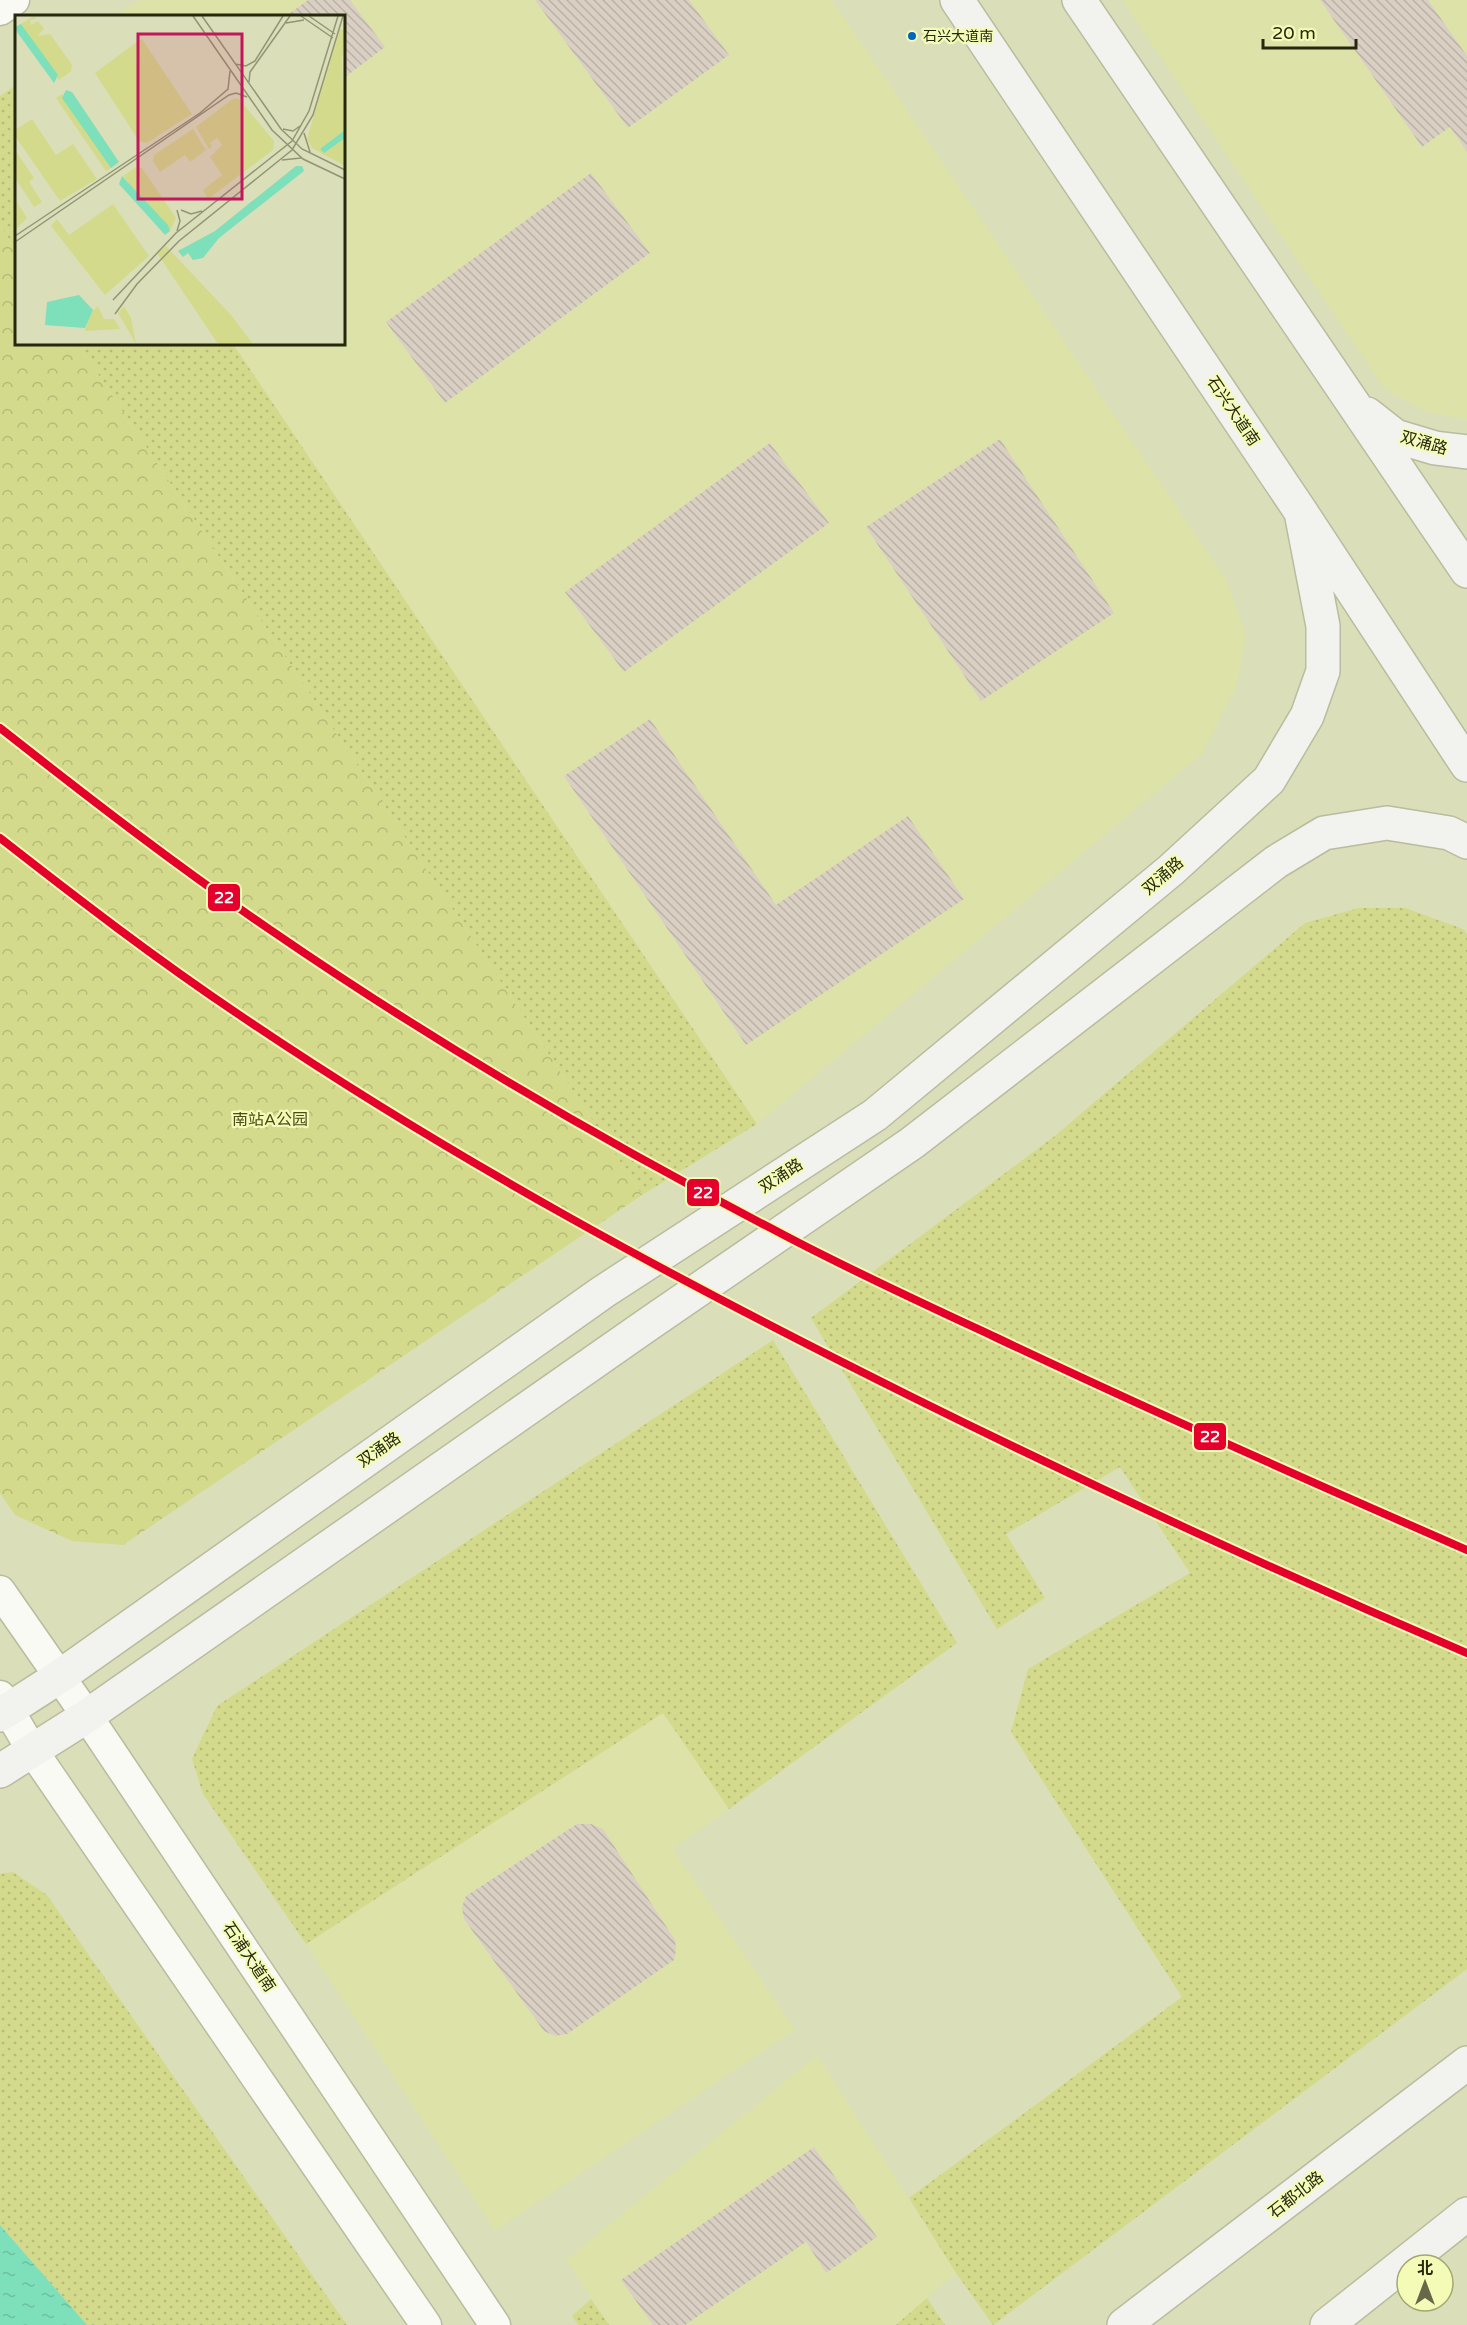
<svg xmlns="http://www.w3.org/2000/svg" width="1467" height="2325" viewBox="0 0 1467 2325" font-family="'Varela Round','Noto Sans SC',sans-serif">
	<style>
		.built { fill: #dde3a8 }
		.grass { fill: url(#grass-dots) }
		.park { fill: url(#park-crowns) }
		.water { fill: url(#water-ripples) }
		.building { fill: url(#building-back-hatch) }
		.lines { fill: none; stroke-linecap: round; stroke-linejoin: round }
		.tertiary-casing { stroke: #b9bc9e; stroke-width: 33 }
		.secondary-casing { stroke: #b9bc9e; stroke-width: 36 }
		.tertiary { stroke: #f9faf4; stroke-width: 30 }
		.secondary { stroke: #f2f2ef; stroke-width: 33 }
		.metro-1-casing { stroke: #f4fbb7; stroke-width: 12 }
		.metro-1 { stroke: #e4002b; stroke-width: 8 }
		.bus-dot { fill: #0065bd; stroke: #f4fbb7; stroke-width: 2 }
		.labels { text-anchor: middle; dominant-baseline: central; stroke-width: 4.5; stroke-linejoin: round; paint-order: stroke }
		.bus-label { font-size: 14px; fill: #26280d; stroke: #f4fbb7; text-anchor: start }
		.street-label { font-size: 16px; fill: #26280d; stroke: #f4fbb7 }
		.park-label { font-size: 16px; fill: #4a4d14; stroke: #f4fbb7 }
		.inset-road { fill: none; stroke: #929574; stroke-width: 1.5 }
		.view { fill: #c2185b; fill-opacity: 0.15; stroke: #c2185b; stroke-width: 3 }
		.inset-edge { fill: none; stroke: #26280d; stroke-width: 3 }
		.line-badge { stroke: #f4fbb7; stroke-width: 2 }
		.badge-label { font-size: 16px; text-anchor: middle; font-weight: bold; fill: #fff }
	</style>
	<defs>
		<pattern id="grass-dots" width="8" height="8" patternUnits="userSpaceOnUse" patternTransform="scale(1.5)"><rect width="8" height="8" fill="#d4da8b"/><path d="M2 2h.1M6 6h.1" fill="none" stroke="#b6bb77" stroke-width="1.8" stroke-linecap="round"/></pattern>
		<pattern id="park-crowns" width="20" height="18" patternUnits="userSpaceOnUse" patternTransform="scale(1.5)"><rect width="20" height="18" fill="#d4da8b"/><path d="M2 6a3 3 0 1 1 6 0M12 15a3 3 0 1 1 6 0" fill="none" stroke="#b6bb77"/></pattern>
		<pattern id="water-ripples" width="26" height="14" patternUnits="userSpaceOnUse" patternTransform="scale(1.5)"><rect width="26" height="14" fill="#7edfbb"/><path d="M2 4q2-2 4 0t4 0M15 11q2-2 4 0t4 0" fill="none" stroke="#6dbfa0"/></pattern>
		<pattern id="building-back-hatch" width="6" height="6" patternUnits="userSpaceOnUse" patternTransform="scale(1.5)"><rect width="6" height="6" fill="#dacfc3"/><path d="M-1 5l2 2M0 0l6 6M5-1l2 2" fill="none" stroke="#bbb2a6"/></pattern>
	</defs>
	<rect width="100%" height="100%" fill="#dadeb9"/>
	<path class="built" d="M140 0H832L1227 581 1246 636 1236 688 1202 754 757 1124 233 344H344V16H116Z
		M1122 0H1467V420L1422 410 1383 387Z
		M663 1712 729 1809 673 1849 795 2030 495 2231 306 1944Z
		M817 2055 956 2273 896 2325H609L566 2260Z"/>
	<path class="grass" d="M16 85V250L0 225V96Z
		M78 344H233L757 1124 642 1195Z
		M1359 908H1405L1463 929 1467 934V1969L993 2325 956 2273 909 2198 1182 1997 1011 1732 1028 1669 1190 1573 1120 1467 1006 1534 1045 1598 997 1629 811 1318 1056 1135 1305 923Z
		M773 1340 957 1643 729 1809 663 1713 306 1944 203 1794 192 1759 217 1706Z
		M13 1872 47 1895 347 2325H87L0 2225V1874Z
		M927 2298 945 2325H896Z
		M591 2299 609 2325H578L572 2316Z"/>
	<path class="park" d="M0 225 16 250V344H78L642 1195 123 1545 72 1541 15 1515 0 1493Z"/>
	<path class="water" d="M0 2225 87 2325H0Z"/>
	<path class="building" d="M308 0H350L385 47 344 78V16H286Z
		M535 0H689L729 55 628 128Z
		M1320 0H1428L1467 56V152L1450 127 1422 147Z
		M591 173 650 253 445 403 386 322Z
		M1000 439 1114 613 981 701 866 527Z
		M770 443 829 523 624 672 565 592Z
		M650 719 776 905 908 816 964 899 746 1045 564 776Z
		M577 1824H591L603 1829 675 1940 676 1950 674 1960 567 2034 555 2036 544 2031 464 1919 462 1907 466 1896Z
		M814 2147 877 2237 826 2273 806 2242 685 2325H653L621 2280Z"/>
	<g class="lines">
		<defs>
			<path id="tertiary" d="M0 10 14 0
				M0 1591 87 1716 495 2325
				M0 1696 32 1750 426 2325"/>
			<path id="secondary" d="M957 0 1301 512 1467 765
				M1079 0 1467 571
				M1367 414 1395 436 1435 448 1467 452
				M0 1715 59 1677 603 1292 875 1115 1171 870 1269 780 1307 716 1323 671V626L1301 512
				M0 1771 87 1716 647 1325 912 1143 1276 862 1324 833 1387 823 1449 833 1467 842
				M1124 2325 1467 2063
				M1327 2325 1467 2214"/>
		</defs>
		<use href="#tertiary" class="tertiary-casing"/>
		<use href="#secondary" class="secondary-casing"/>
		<use href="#tertiary" class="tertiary"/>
		<use href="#secondary" class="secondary"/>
		<defs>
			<path id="metro-1" d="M0 728C89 798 178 867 272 931 435 1043 606 1143 782 1234 852 1271 924 1304 995 1337 1151 1411 1309 1481 1467 1550
				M0 838C78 899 156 959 238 1014 453 1160 682 1283 914 1398 1096 1488 1280 1573 1467 1653"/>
		</defs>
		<use href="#metro-1" class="metro-1-casing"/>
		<use href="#metro-1" class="metro-1"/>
	</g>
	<circle class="bus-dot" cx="912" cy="36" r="5"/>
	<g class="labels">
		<g class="bus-label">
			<text x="923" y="36">石兴大道南</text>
		</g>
		<g class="street-label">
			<text transform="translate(1233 411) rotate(56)">石兴大道南</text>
			<text transform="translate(1424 443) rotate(16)">双涌路</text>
			<text transform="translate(1163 876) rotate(-41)">双涌路</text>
			<text transform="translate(781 1176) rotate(-33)">双涌路</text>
			<text transform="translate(379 1450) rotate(-35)">双涌路</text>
			<text transform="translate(249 1957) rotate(56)">石浦大道南</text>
			<text transform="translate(1296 2195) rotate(-38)">石都北路</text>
		</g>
		<g class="park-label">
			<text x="270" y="1120">南站A公园</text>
		</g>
	</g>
	<g transform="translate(15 15)">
		<rect width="330" height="330" fill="#dadeb9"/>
		<path d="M19 1 22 3 15 5 16 10 23 6 29 14 22 21 35 19 57 50 56 56 44 65 6 9ZM127 24 177 99 169 104 119 29ZM47 79 96 153 91 156 41 83ZM223 83 259 126 258 135 193 184 188 175 207 160 195 142 207 130 202 123 195 128 197 132 194 134 181 112 216 85ZM17 104 41 140 58 129 82 164 45 186 0 121V115ZM178 114 191 135 175 147 170 140 145 157 138 146 139 140ZM0 135 19 163 14 167 27 187 19 192 0 163ZM121 152 127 153 161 203 155 216 108 161ZM98 189 134 241 90 280 36 211 42 204 54 220ZM151 231 216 300 238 329H203L142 238Z" fill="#d4da8b"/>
		<path d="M325 14 330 16 327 46 330 151 297 133 292 124ZM83 291 89 304H99L105 314 70 316 75 299ZM109 291 116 303 121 329 103 298Z" fill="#d4da8b"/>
		<path d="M119 29 169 104 132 128 124 126 80 58ZM0 184 12 203 0 215Z" fill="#d4da8b"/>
		<path d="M6 9 43 60 39 68 2 17 0 12ZM51 75 57 77 104 147 96 153 47 83ZM330 115V123L309 138 305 134ZM281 151H287L289 156 204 223 188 243 178 245 173 238 168 242 163 236 200 216ZM107 161 153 210 155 216 150 220 104 169ZM64 280 78 295 70 313 30 310 32 287Z" fill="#7edfbb"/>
		<path class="inset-road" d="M178 1 257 115 288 144 330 164M187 1 266 114 287 134 330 155M286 1 318 23M294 1 320 19M271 8 289 5M220 49 231 51 240 46 268 1M234 67 235 57 275 1M268 114 278 116 285 111M289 118 295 137M267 145 286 143M162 195 165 206 162 216M166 195 176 199 187 196M0 221 185 98 213 74 215 56M0 227 214 80 221 78 232 82M98 285 161 218 277 126 294 96 323 1M100 299 122 269 164 226 277 135 298 100 328 1"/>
		<path class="view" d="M123 19H227V184H123Z"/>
		<rect width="330" height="330" class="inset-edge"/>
	</g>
	<g class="line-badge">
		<rect x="207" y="883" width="34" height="29" rx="6" fill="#e4002b"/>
		<rect x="686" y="1178" width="34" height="29" rx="6" fill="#e4002b"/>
		<rect x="1193" y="1422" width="34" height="29" rx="6" fill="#e4002b"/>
	</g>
	<g class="badge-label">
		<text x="224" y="903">22</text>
		<text x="703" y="1198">22</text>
		<text x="1210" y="1442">22</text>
	</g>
	<g transform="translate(1425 2283)"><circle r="28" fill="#f4fbb7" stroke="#a2a773" stroke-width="1.5"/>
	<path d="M0-4.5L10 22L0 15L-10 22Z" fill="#656849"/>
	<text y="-9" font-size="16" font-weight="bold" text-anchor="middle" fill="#26280d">北</text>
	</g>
	<path d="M1263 39v9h93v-9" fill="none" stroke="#26280d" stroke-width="3"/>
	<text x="1272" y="39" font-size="18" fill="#26280d" stroke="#f4fbb7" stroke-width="4.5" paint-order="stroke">20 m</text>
</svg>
